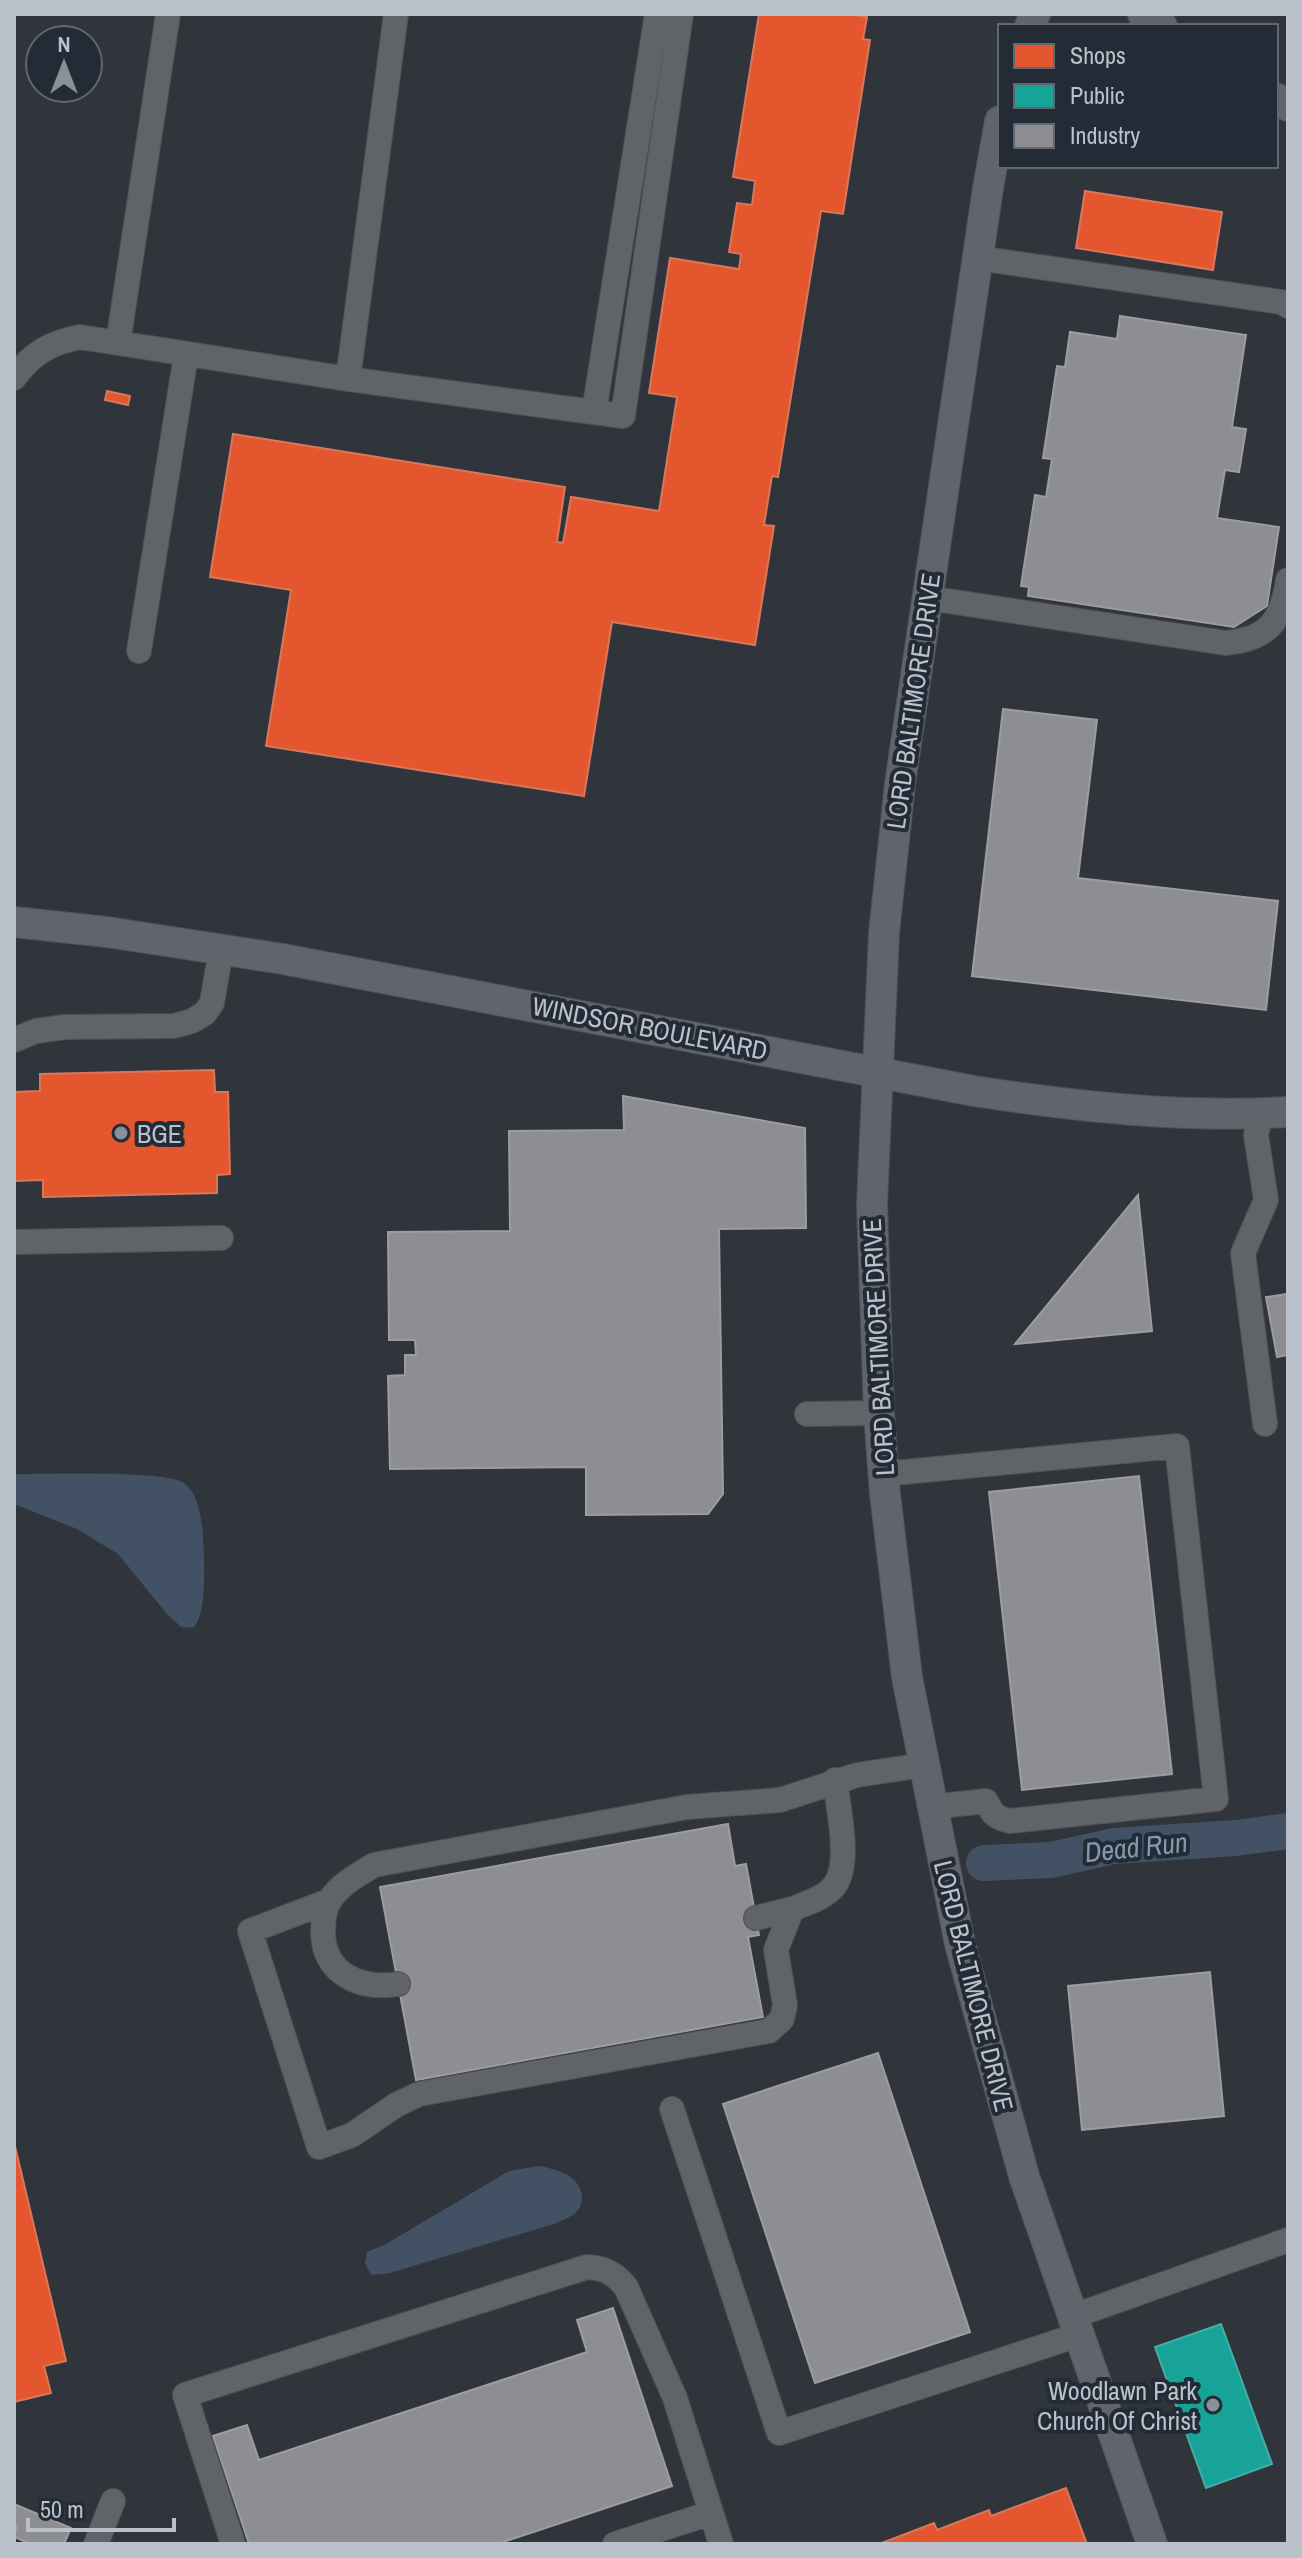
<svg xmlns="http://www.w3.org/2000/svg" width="1302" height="2558" viewBox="0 0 1302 2558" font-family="'Archivo Narrow',sans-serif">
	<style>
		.water { fill: #425164 }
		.shops { fill: #e4572e; stroke: #d8775d; stroke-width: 2 }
		.public { fill: #17a398; stroke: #48aca7; stroke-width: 2 }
		.industry { fill: #8d8d92; stroke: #9b9da3; stroke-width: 2 }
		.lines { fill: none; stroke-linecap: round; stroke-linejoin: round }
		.river { stroke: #425164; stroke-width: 36 }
		.minor-casing { stroke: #4d5155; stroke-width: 26 }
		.major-casing { stroke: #4d5157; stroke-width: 32 }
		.minor { stroke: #606368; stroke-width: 24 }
		.major { stroke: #61656b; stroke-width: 30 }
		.poi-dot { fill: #8a9098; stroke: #232b36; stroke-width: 3 }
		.labels { text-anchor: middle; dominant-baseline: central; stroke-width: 8; stroke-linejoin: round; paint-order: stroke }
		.street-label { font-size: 26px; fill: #bbc1ca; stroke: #232b36 }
		.poi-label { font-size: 26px; fill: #bbc1ca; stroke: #232b36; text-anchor: start }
		.water-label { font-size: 28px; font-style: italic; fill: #8698ad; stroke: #232b36 }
	</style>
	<rect width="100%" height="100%" fill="#2f353b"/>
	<path class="water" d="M14 1474C43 1474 167 1470 184 1483 203 1497 203 1536 204 1557 204 1576 206 1615 193 1628L181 1627 167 1614 118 1554 77 1529 14 1504Z
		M539 2166C557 2169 582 2176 582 2198 582 2204 579 2210 574 2214 569 2218 562 2220 557 2223L390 2273 371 2275 365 2263 367 2252 386 2244 509 2171Z"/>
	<path class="shops" d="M759 14H848L867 17 863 39 870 40 843 214 821 211 778 477 772 476 764 525 774 526 755 645 612 622 584 796 266 746 291 590 210 577 233 434 565 487 557 542 563 543 571 497 659 511 677 397 649 393 670 258 739 269 741 254 729 252 737 203 752 205 755 181 733 177Z
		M1085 191 1222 212 1213 270 1076 248Z
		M107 391 130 396 128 405 105 400Z
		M214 1070 215 1092H228L230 1174 217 1175V1193L43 1197V1180L14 1181V1092L40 1091V1074Z
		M14 2142 66 2361 44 2366 51 2393 14 2402Z
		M1066 2488 1087 2544H879L934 2523 937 2530 989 2510 991 2516Z"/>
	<path class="public" d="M1221 2324 1272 2464 1206 2488 1155 2347Z"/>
	<path class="industry" d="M1120 316 1246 335 1232 427 1246 429 1239 472 1225 470 1217 518 1279 527 1267 606 1234 627 1028 596 1029 587 1021 586 1035 495 1046 497 1052 459 1043 458 1057 366 1065 367 1070 332 1117 339Z
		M1003 709 1097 720 1078 878 1278 901 1266 1010 972 976Z
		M623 1096 805 1128 806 1228 719 1229 723 1494 708 1514 586 1515V1467L390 1469 388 1376 405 1375V1355H416L415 1340H389L388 1232 510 1231 509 1131 624 1130Z
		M1138 1195 1152 1331 1015 1344Z
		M1288 1294V1355L1277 1357 1266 1297Z
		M1139 1476 1172 1774 1022 1790 989 1492Z
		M728 1824 735 1866 746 1864 759 1935 748 1937 763 2017 416 2080 380 1887Z
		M1210 1972 1224 2116 1082 2130 1068 1986Z
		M878 2053 970 2332 815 2383 723 2104Z
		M613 2308 672 2486 497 2544H249L213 2436 247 2425 259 2460 587 2352 577 2320Z
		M14 2504 71 2528 64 2544H31L14 2537 17 2527 14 2526Z"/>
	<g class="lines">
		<path class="river" d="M984 1863 1051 1860 1114 1846 1236 1838 1288 1831"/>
		<defs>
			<path id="minor" d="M978 258 1281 302 1288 306
				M118 343 168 14
				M14 378C32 353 50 343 80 337L348 379 623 416 681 14
				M348 379 396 14
				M594 412 657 14
				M928 598 1226 643C1269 639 1282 620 1288 580
				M139 651 186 355
				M14 1040 36 1031 65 1027 174 1026 192 1021 205 1013 212 1003 221 950
				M1261 1113 1256 1135 1266 1200 1243 1253 1265 1424
				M14 1242 221 1238
				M807 1414 879 1413
				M883 1474 1177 1446 1216 1799 1010 1821C996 1818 992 1814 986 1801L931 1807
				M329 1901 250 1931 319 2147 352 2135 396 2105 419 2094 769 2031 782 2019 785 2005 776 1950 792 1909C807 1903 825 1898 835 1885 851 1863 838 1807 835 1780
				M756 1918 792 1909
				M398 1984C360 1990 323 1974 323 1931 323 1921 324 1909 330 1900 340 1884 358 1875 374 1865L687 1807 780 1800 857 1775 923 1765
				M672 2109 779 2433 1078 2335
				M1071 2317 1288 2240
				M96 2544 113 2501
				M233 2544 185 2395 587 2267C605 2268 614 2273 626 2287L675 2398 721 2544
				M615 2544 711 2513"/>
			<path id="major" d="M1143 14 1162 26
				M1030 26 1035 14
				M1276 98 1288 106
				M1000 121 988 188 900 784 884 933 872 1204 879 1413 885 1494 907 1677 960 1944 1024 2176 1152 2544
				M14 922 107 932 283 959 974 1091C1078 1107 1183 1118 1288 1112"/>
		</defs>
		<use href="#minor" class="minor-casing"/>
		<use href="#major" class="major-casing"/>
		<use href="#minor" class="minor"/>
		<use href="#major" class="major"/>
	</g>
	<g class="poi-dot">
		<circle cx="121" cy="1133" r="8"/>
		<circle cx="1213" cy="2405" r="8"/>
	</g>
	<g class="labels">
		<g class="street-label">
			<text transform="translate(913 701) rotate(-82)">LORD BALTIMORE DRIVE</text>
			<text transform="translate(650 1028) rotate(11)">WINDSOR BOULEVARD</text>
			<text transform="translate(878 1347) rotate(-93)">LORD BALTIMORE DRIVE</text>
			<text transform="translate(974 1986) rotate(76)">LORD BALTIMORE DRIVE</text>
		</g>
		<g class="poi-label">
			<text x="137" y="1133">BGE</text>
			<text x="1197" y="2390" text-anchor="end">Woodlawn Park<tspan x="1197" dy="30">Church Of Christ</tspan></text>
		</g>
		<g class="water-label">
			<text transform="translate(1136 1847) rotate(-6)">Dead Run</text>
		</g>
	</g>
	<rect width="1302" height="2558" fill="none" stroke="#bbc1ca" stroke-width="32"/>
	<rect x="998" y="24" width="280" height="144" fill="#232b36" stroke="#606771" stroke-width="2"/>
	<rect x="1014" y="44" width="40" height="24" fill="#e4572e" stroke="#606771" stroke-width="2"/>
	<text x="1070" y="64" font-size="24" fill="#bbc1ca">Shops</text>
	<rect x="1014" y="84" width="40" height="24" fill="#17a398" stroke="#606771" stroke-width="2"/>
	<text x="1070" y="104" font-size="24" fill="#bbc1ca">Public</text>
	<rect x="1014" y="124" width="40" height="24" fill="#8d8d92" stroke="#606771" stroke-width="2"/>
	<text x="1070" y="144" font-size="24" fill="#bbc1ca">Industry</text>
	<g transform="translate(64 64)"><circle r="38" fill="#232b36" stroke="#606771" stroke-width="2"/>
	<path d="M0-6L14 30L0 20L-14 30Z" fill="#8a9098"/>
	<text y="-12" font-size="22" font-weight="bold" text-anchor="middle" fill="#bbc1ca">N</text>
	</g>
	<path d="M28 2518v12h146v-12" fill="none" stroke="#bbc1ca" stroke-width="4"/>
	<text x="40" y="2518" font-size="24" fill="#bbc1ca" stroke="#232b36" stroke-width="6" paint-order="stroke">50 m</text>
</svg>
